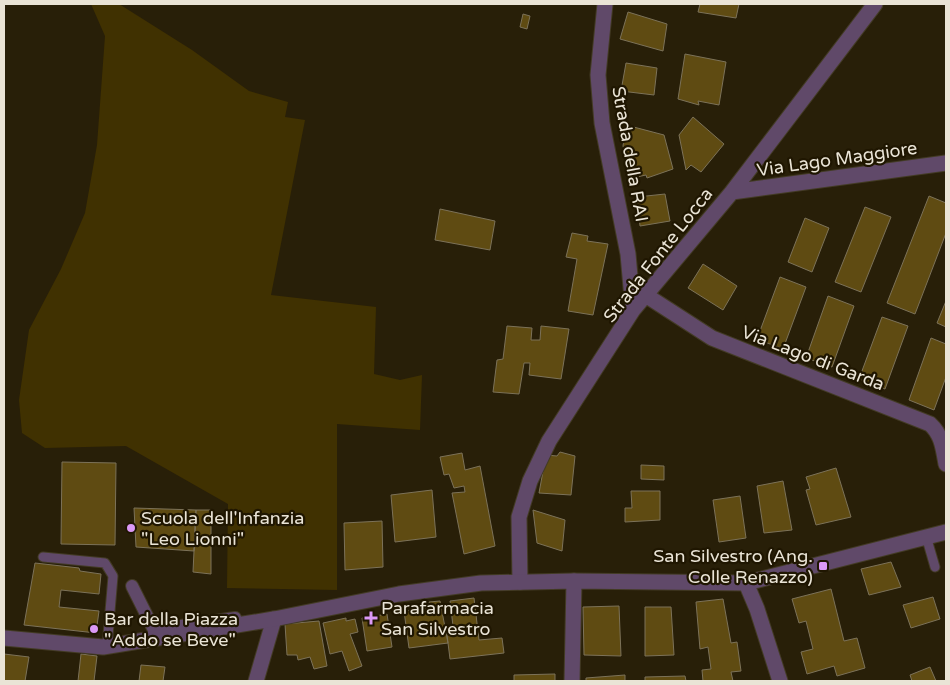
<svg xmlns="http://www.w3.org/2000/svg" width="950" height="685" viewBox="0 0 950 685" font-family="'Varela Round',sans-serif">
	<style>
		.green { fill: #403101 }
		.building { fill: #5f4b12; stroke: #7c7259 }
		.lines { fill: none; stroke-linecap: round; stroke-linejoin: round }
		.service-casing { stroke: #433b25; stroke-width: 11 }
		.pedestrian-casing { stroke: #433b25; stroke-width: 14 }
		.minor-casing { stroke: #433b25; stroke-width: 17 }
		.tertiary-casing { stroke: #433b25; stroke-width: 17 }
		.service { stroke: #604969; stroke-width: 9 }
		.pedestrian { stroke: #604969; stroke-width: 12 }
		.minor { stroke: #604969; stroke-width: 15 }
		.tertiary { stroke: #604969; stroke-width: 15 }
		.poi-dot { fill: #db99f5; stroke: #1f1601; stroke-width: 2 }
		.labels { text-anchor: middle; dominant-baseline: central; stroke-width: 4.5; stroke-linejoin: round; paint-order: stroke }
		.street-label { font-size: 18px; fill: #eae4d6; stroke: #1f1601 }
		.poi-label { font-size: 18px; fill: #eae4d6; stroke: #1f1601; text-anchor: start }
	</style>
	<rect width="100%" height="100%" fill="#281f08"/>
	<path class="green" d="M91 4H119L192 50 249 91 288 102 285 117 305 120 271 295 376 307 374 374 400 380 422 375 420 430 337 424V590L227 588 228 504 126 446 45 448 22 433 19 400 29 330 61 269 85 213 97 145 105 36Z"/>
	<path class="building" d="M700 4H739L736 18 698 12Z
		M628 12 667 24 663 51 620 39Z
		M523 14 530 16 527 29 520 27Z
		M685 54 726 62 719 105 698 101 699 105 678 99Z
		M626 63 657 68 654 95 621 91Z
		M693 117 724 144 701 172 691 165 686 170 679 135Z
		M626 125 664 135 673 169 647 178 646 175 632 178 623 146Z
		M665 194 670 221 640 226 637 197Z
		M929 196 946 203V233L915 314 887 303Z
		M865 207 891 217 861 292 835 282Z
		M440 209 495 221 490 250 435 240Z
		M805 218 829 228 812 272 788 262Z
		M572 233 588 236 587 241 608 244 593 315 568 311 577 259 566 257Z
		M703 264 737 286 723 310 688 288Z
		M780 277 806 287 783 349 757 339Z
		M828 296 854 306 832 367 806 358Z
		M946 301V327L937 323Z
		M882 317 908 326 885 389 859 379Z
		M507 326 532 328 531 340H540L541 326 569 329 561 379 529 375 530 363H524L519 394 493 392 497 360 503 359Z
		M931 338 946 344V377L934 410 909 400Z
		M560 452 575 456 571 495 539 493 546 455 557 456Z
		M462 453 465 470 480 466 495 546 464 554 452 493 465 492 464 486 454 488 449 474 444 475 440 457Z
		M62 462 116 463 115 545 61 544Z
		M641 465 664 466V480L641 479Z
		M836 468 851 517 816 525 806 490 810 489 806 477Z
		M783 481 792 530 764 533 757 486Z
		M432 490 436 537 395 542 391 495Z
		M631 491H660V520L625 522V508H632Z
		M740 496 746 538 719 542 713 500Z
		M134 508 196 510 194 551 136 547Z
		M196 510H211V574L193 572Z
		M533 510 565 520 562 551 537 543Z
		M382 521 383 567 345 570 344 523Z
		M891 562 901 587 869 595 861 569Z
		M35 563 79 568 80 571 101 574 99 594 61 590 59 607 99 611 96 633 24 625Z
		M831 589 844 641 857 638 865 668 837 676 834 666 807 674 801 652 813 649 806 621 799 623 792 599Z
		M933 597 940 619 911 628 903 605Z
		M474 598 479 640 502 638 504 653 450 659 446 627 453 626 450 601Z
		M723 599 731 643 737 642 741 671 731 672 733 681H703L702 670 711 669 708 647 700 649 696 602Z
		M440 601 448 643 409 648 404 611 430 608 429 602Z
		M619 606 621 656 584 655 583 607Z
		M645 607H671L674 655 645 656Z
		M387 614 392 647 367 651 362 618Z
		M346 618V621L355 619 358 632 350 634 362 666 349 671 342 651 330 654 323 623Z
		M319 621 327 666 314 669 310 657 298 660 297 655H287L285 624Z
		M4 654 29 657 25 681H4Z
		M81 654 97 656 94 681H78Z
		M141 665 165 667 163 681H139Z
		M930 667 936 681H912L910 675Z
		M555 674V681H514V675Z
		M625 675V681H586V678Z
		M685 676 686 681H645V677Z"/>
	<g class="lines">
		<defs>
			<path id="service" d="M926 536 935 567
				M43 557 105 563 113 576 107 647"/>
			<path id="pedestrian" d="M132 586 154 630 235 618 236 621"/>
			<path id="minor" d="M605 4 598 75 602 123 628 254 633 310
				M732 192 946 163
				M647 296 712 338 930 424C942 435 943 448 946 464
				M520 582 519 517 530 481 549 441 633 310 732 192 875 4
				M256 681 274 619
				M572 681 574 581"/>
			<path id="tertiary" d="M746 583 757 609 780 681
				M4 638 103 647 274 619 399 594 481 583 574 581 746 583 946 532"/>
		</defs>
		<use href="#service" class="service-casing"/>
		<use href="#pedestrian" class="pedestrian-casing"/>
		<use href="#minor" class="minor-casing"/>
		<use href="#tertiary" class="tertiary-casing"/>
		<use href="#service" class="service"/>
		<use href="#pedestrian" class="pedestrian"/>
		<use href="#minor" class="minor"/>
		<use href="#tertiary" class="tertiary"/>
	</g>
	<g class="poi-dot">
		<circle cx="131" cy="528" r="5"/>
		<rect x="818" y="561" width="10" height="10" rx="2.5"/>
		<path d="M368.5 610.5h5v5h5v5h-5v5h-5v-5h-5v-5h5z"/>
		<circle cx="94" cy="629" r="5"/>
	</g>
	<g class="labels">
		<g class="street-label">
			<text transform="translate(630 154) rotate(80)">Strada della RAI</text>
			<text transform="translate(837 159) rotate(-8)">Via Lago Maggiore</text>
			<text transform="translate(658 255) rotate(-52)">Strada Fonte Locca</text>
			<text transform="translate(813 358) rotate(21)">Via Lago di Garda</text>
		</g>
		<g class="poi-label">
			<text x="141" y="518">Scuola dell'Infanzia<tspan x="141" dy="21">"Leo Lionni"</tspan></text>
			<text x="813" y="556" text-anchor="end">San Silvestro (Ang.<tspan x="813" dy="21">Colle Renazzo)</tspan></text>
			<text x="381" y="608">Parafarmacia<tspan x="381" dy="21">San Silvestro</tspan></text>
			<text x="104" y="619">Bar della Piazza<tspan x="104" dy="21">"Addo se Beve"</tspan></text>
		</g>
	</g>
	<rect width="950" height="685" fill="none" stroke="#eae4d6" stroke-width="10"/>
</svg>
